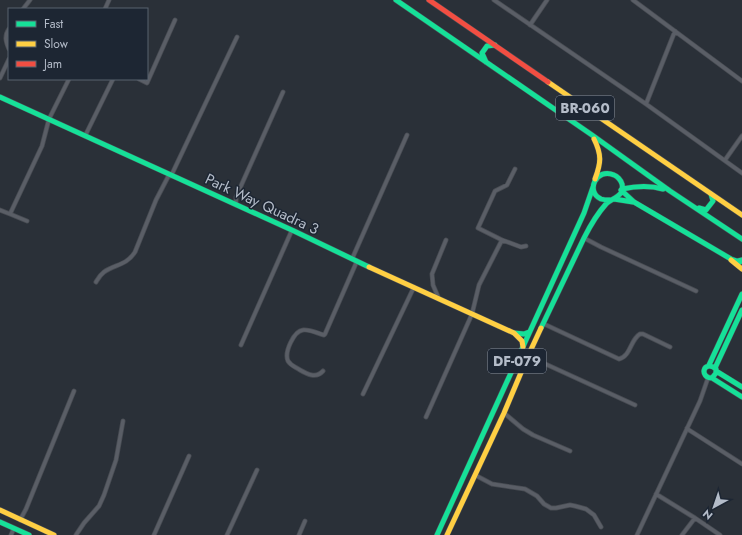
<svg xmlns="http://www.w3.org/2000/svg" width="742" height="535" viewBox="0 0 742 535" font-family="Jost,sans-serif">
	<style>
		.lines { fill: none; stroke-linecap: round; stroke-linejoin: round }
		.street-casing { stroke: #484c53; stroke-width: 5 }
		.fast-casing { stroke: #484c53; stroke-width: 6 }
		.slow-casing { stroke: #484c53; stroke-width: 6 }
		.jam-casing { stroke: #484c53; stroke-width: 6 }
		.street { stroke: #5a5e66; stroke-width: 3.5 }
		.fast { stroke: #16e098; stroke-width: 5 }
		.slow { stroke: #ffcf43; stroke-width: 5 }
		.jam { stroke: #f24e42; stroke-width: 5 }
		.labels { text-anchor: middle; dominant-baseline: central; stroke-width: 3; stroke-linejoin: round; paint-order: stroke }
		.shield { fill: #1d2633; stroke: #878f9c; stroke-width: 1 }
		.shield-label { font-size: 14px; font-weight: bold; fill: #b4bcc9 }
		.street-label { font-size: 15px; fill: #b4bcc9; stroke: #1d2633 }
	</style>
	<rect width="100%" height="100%" fill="#2a3038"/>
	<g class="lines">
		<defs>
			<path id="street" d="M494 0 646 104 742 173
				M633 0 742 81
				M23 9 30 0
				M105 9 109 0
				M530 25 547 0
				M9 29C4 36 6 42 9 49
				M0 78 9 59
				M139 79 147 83 175 20
				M646 104 675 31
				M85 136 113 79
				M725 160 742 136
				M171 176 237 37
				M236 205V197L283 92
				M0 210 10 214 42 146 49 119 69 79
				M10 214 27 221
				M584 238 601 247 696 291
				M502 240 478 228 495 191 507 185 515 169
				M352 259 407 135
				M96 282C98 279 100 275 104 272 115 264 126 266 135 252L156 200 169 175
				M439 299 433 285 432 274 446 240
				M544 324 619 359C631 356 630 340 640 334H643L670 347
				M241 345 292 230
				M528 356 635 405
				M323 371C316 379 307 374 300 370 296 367 291 366 288 361 284 352 294 331 303 330 309 329 317 333 324 335L325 334 357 261
				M363 394 414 287
				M504 413 523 429 533 435 570 451
				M426 417 472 314 479 285 502 240 521 247 526 246
				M687 428 689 430 742 464
				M475 475 492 484 525 489 537 496 544 504 551 508H556L570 505 575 506 586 509 594 515 601 527
				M656 494 695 518 720 535
				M20 520 26 509 74 391
				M11 535 14 528
				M76 535 84 523 99 506 104 495 116 460 123 421
				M154 535 189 456
				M227 535 257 470
				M299 535 305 521
				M637 535 700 401 708 378
				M682 535 695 518"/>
			<path id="fast" d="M396 0 592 135 670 191 742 239
				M486 62 482 53 487 46 495 45
				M0 97 294 231 369 267
				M622 189C636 186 649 185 663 189
				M621 190 634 202 731 259 740 262
				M614 199 633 202
				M699 208 706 210 713 201 711 194
				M738 261 742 260
				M541 328 584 238C590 226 597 214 606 204 610 200 617 198 621 193 622 190 623 187 622 184 621 180 617 176 614 175 596 167 585 192 601 199 604 200 607 200 610 200
				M514 333 524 334 529 332
				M709 365 742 294
				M715 368 742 310
				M716 371 742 387
				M712 378 716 373V369C703 359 699 378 712 378L742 397
				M0 522 29 535
				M437 535 584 213 593 187"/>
			<path id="slow" d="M548 82 742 215
				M594 139C602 155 601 163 595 179
				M731 260 742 269
				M369 267 514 333 522 341 523 347
				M0 510 54 535
				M447 535 504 413 528 356 541 328"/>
			<path id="jam" d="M429 0 548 82"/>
		</defs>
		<use href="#street" class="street-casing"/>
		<use href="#fast" class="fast-casing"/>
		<use href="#slow" class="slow-casing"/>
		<use href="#jam" class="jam-casing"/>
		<use href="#street" class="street"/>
		<use href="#fast" class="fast"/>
		<use href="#slow" class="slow"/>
		<use href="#jam" class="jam"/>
	</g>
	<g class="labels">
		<g class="shield">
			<rect x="556" y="96" width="58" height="24" rx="3"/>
			<rect x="488" y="349" width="58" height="24" rx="3"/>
		</g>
		<g class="shield-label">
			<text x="585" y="108">BR-060</text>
			<text x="517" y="361">DF-079</text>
		</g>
		<g class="street-label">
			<text transform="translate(262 204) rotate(25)">Park Way Quadra 3</text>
		</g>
	</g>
	<rect x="8" y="8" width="140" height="72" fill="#1d2633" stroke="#59626f"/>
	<rect x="16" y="21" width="20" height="6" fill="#16e098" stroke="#59626f"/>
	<text x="44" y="28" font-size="12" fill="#b4bcc9">Fast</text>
	<rect x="16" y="41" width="20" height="6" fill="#ffcf43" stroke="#59626f"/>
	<text x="44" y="48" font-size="12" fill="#b4bcc9">Slow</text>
	<rect x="16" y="61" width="20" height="6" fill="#f24e42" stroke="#59626f"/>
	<text x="44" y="68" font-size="12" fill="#b4bcc9">Jam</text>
	<g transform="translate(714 507) rotate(220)" stroke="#1d2633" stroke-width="3" paint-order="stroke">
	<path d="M0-3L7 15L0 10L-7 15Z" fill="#b4bcc9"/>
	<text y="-6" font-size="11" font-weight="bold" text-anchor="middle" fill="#b4bcc9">N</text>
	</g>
</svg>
